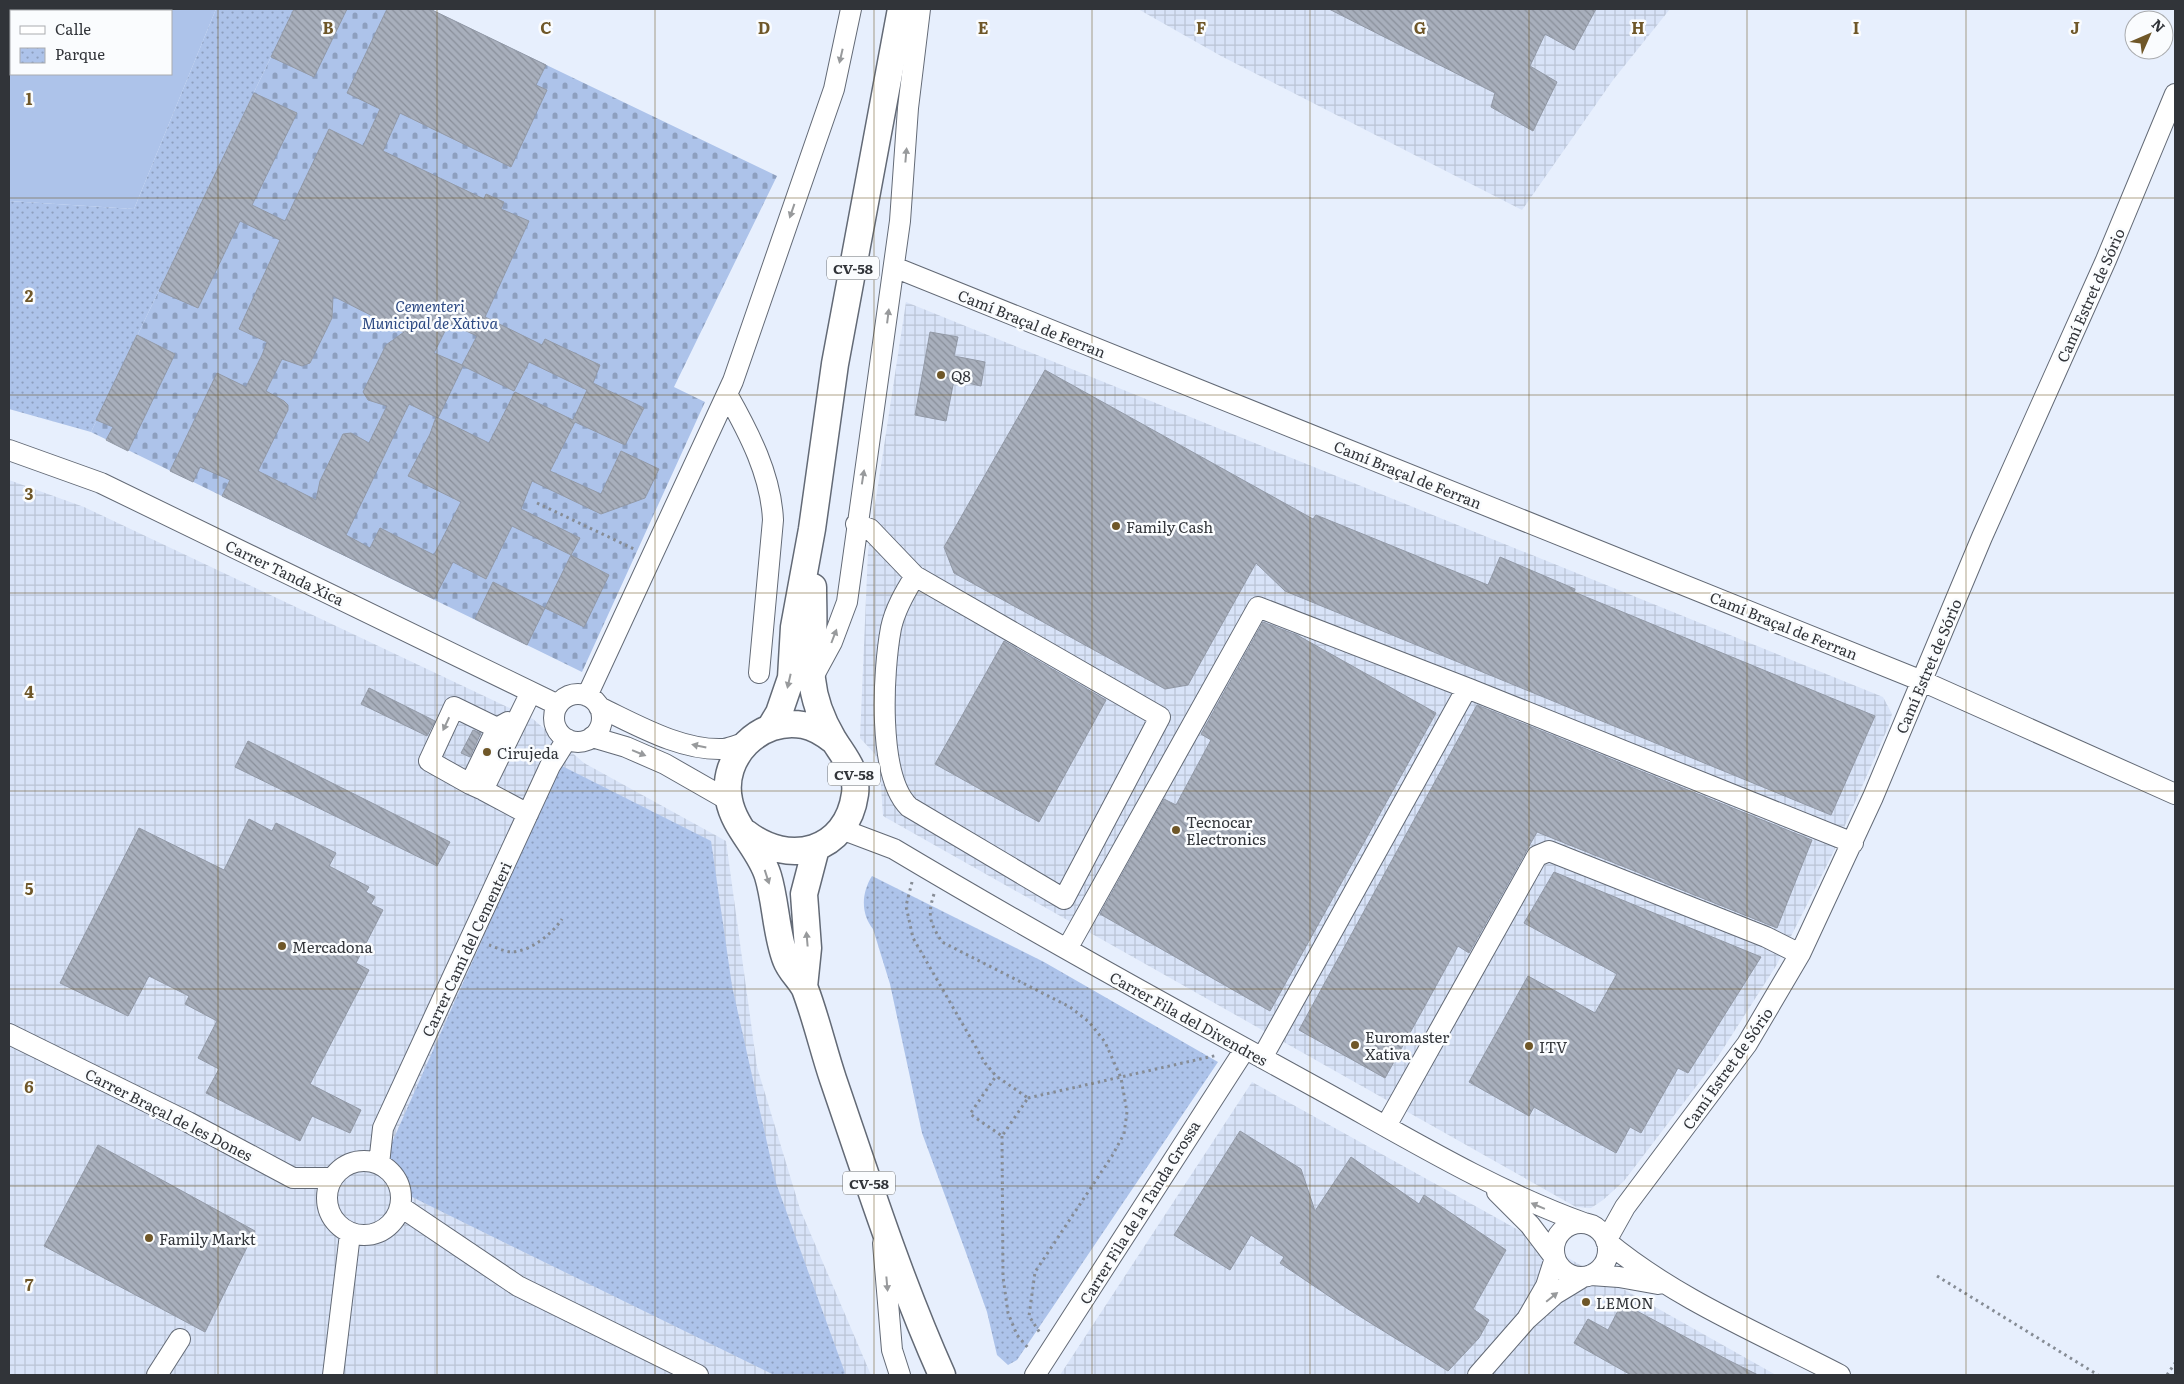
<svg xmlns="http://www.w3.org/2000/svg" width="2184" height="1384" viewBox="0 0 2184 1384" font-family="Literata,serif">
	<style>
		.industrial { fill: url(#industrial-grid) }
		.grass { fill: #adc3ea; fill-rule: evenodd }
		.cemetery { fill: url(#cemetery-stones) }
		.park { fill: url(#park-dots) }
		.building { fill: url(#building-back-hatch); stroke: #9299a6; fill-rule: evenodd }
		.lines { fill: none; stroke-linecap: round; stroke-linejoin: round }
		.minor-casing { stroke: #636a76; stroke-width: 22 }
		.major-casing { stroke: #636a76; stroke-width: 29 }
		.path { stroke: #868c95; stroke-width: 3; stroke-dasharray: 2.5 4; stroke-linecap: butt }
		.minor { stroke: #fff; stroke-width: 20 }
		.major { stroke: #fff; stroke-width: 26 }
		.oneway { fill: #989a9c }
		.grid { fill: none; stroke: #6f5728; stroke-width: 1; stroke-opacity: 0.55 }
		.poi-dot { fill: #6f5728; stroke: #fafcfe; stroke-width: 2 }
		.labels { text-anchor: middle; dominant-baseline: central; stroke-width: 5; stroke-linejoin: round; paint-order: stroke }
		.shield { fill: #fafcfe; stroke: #6d7074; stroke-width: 1 }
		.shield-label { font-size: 14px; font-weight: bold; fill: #313439 }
		.street-label { font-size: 15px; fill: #313439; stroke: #fafcfe }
		.park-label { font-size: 15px; font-style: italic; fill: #2c4983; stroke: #fafcfe }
		.poi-label { font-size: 15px; fill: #313439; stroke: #fafcfe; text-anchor: start }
		.grid-label { font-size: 16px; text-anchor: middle; font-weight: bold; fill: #6f5728; stroke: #fafcfe; stroke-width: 5; stroke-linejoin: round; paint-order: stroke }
	</style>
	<defs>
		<pattern id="industrial-grid" width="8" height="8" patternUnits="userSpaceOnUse" patternTransform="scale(1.25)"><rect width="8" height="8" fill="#d8e3f8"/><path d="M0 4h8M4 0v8" fill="none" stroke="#bac3d5"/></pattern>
		<pattern id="cemetery-stones" width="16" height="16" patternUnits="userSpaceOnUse" patternTransform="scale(1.25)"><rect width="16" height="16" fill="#adc3ea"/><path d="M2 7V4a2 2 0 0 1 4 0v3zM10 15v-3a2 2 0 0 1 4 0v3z" fill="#8d9fbf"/></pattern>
		<pattern id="park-dots" width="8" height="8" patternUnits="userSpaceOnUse" patternTransform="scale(1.25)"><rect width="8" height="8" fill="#adc3ea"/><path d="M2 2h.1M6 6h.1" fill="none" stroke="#8d9fbf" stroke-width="1.8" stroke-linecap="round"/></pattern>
		<pattern id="building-back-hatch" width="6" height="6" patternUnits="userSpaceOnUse" patternTransform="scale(1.25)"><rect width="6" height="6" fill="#a8afbc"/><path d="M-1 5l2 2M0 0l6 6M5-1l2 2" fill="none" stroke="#898f9a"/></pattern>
	</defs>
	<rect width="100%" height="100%" fill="#e7effd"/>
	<path class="industrial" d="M1138 9H1670L1613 80 1522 210 1221 56Z
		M906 302 1883 697 1892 714 1889 725 1832 855 1776 966 1714 1063 1624 1181 1603 1200 1591 1208 1576 1207 883 816 880 771 875 754 860 738 868 551Z
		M9 480 84 507 533 719 584 763 726 841 757 1067 800 1209 871 1375H9Z
		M1252 1082 1513 1227 1776 1375H1060Z"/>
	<path class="grass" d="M9 9H216L134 209 9 201ZM11 11H171V74H11Z"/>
	<path class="cemetery" d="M294 9H430L777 176 674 387 705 402 582 672 91 432Z"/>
	<path class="park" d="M216 9H294L91 432 9 409V201L134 209Z
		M560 765 711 841 732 986 776 1183 845 1373 842 1375H774L404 1193 389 1179 386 1156Z
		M872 876 1044 962 1218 1062 1017 1360 1008 1365 997 1355 987 1312 965 1250 922 1133 890 984 873 929C860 913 862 892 872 876Z"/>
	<path class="building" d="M294 9H347L314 77 271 57Z
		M387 9H430L546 65 536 85 547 90 511 167 400 113 383 151 484 199 486 194 504 202 501 209 529 221 485 317 542 345 545 339 600 365 593 383 644 408 625 445 575 422 550 471 601 494 621 451 659 469 645 498 601 514 532 481 521 509 580 538 571 555 512 526 486 579 453 562 434 599 222 496 230 480 200 467 193 482 170 471 217 373 246 387 262 355 267 342 239 329 280 240 240 221 198 308 159 291 254 93 297 113 252 205 285 221 329 129 363 146 380 109 347 93ZM333 296 404 332 386 345 363 392 368 400 387 406 369 443 351 433 343 434 320 481 316 500 258 471 288 410V405L284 401 266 391 282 359 302 366 310 363 332 318ZM449 323 477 336 462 365 434 353ZM529 362 587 390 573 420 515 392 489 443 436 417 430 434 408 476 461 502 434 555 380 528 370 548 346 535 409 404 438 418 463 366 514 391Z
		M1329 9H1596L1574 50 1545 34 1530 66 1557 82 1533 131 1491 107 1495 93Z
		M930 332 958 337 954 356 985 362 981 386 954 380 946 421 915 415Z
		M137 335 175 354 128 451 106 440 113 427 96 420Z
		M1045 370 1313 519 1316 515 1488 585 1500 557 1575 589 1574 592 1875 716 1831 815 1285 591 1256 563 1188 685 1165 689 954 573 944 547Z
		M571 555 609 575 584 627 545 608Z
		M493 582 545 608 527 645 475 619Z
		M1263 622 1297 635 1436 713 1270 1011 1100 914 1164 799 1176 805 1211 740 1201 734Z
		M1004 641 1106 700 1039 822 935 764Z
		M369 688 435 721 427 736 361 704Z
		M1477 705 1812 840 1777 928 1537 832 1469 953 1458 946 1385 1078 1299 1030Z
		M473 730 481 733 470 757 461 753Z
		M248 741 450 842 437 866 235 767Z
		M249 819 272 831 276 823 336 853 329 866 369 887 366 892 375 897 371 904 383 910 356 963 369 970 310 1084 361 1110 350 1133 312 1116 300 1141 206 1093 219 1069 198 1058 217 1021 185 1004 189 996 149 976 128 1016 60 983 139 828 224 870Z
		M1554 872 1761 957 1688 1073 1678 1068 1641 1133 1630 1127 1616 1153 1534 1107 1529 1116 1469 1082 1528 976 1595 1013 1617 974 1524 923Z
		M1240 1131 1301 1169 1315 1211 1351 1157 1419 1204 1424 1195 1506 1250 1473 1309 1489 1320 1479 1338 1448 1371 1348 1309 1280 1263 1284 1257 1251 1235 1230 1270 1174 1235Z
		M98 1145 255 1231 205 1332 44 1246Z
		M1622 1303 1728 1360 1758 1375H1631L1574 1343 1588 1319 1608 1330Z"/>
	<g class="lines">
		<defs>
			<path id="minor" d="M894 267 1922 681 2175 794
				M727 394C749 433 771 475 773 520L759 673
				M9 450 101 483 558 705
				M856 524 870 529 915 576 1160 717 1064 899 909 807C877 776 883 671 891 628 895 609 905 592 915 576
				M813 677 832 642 847 602 900 221 908 108 920 9
				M554 718a24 24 0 1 1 48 0a24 24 0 1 1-48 0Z
				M587 696 733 381 834 89 851 9
				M599 707C637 725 681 751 724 749 731 748 740 744 747 742
				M592 737 626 747 665 764 728 800
				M470 784 429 761 454 707 497 728
				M481 789 470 784 497 728 508 722
				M528 814 483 790 531 692
				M841 829 894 849C1033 932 1175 1010 1317 1088 1404 1136 1490 1189 1584 1223
				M1067 949 1258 607 1467 688
				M9 1034 188 1122 293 1178H332
				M1262 1058 1467 688 1853 843
				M1386 1126 1537 856 1549 851 1766 937 1800 954
				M327 1198a37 37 0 1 1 74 0a37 37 0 1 1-74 0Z
				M379 1164 383 1128 550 766 567 739
				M1497 1192 1530 1225 1555 1258 1546 1286 1527 1319 1555 1294 1583 1277
				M401 1207 518 1286 698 1375
				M1554 1250a27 27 0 1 1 54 0a27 27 0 1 1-54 0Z
				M883 1243 892 1350 900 1375
				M1591 1275 1619 1277 1658 1284
				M157 1375 180 1339
				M333 1375 350 1234
				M1035 1375 1245 1049
				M1478 1375 1527 1319
				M1840 1375C1761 1334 1674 1298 1606 1241L1625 1207 1747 1044 1800 954 1873 797 1982 537 2106 260 2175 94"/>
			<path id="major" d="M770 728 779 713 791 678 794 627 812 529 835 364 901 9
				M834 741C825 734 815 727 803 725 760 717 720 757 729 800 734 828 760 849 768 876 776 902 776 935 786 960 790 971 800 979 805 989 816 1018 823 1049 833 1079 867 1178 899 1279 942 1375
				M746 833C789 867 847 852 855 794 858 771 844 757 833 739 823 722 814 700 812 679 810 665 813 650 813 637 814 620 813 604 813 587
				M804 987 808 948 804 894 816 848"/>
		</defs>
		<use href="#minor" class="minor-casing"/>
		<use href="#major" class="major-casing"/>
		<path class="path" d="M21 11 22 9
			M9 37 11 32
			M537 503 634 549
			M912 882 906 906 913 938 985 1063 996 1076 1028 1098 1002 1136 970 1114 996 1076
			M934 894C927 916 930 923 942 942L1070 1007 1089 1022 1105 1042 1121 1078 1127 1112 1124 1134 1112 1156 1035 1272 1029 1316 1040 1333
			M489 945C495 947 505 952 512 952 531 951 552 934 562 919
			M1028 1098 1218 1055
			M1002 1136 1003 1277 1008 1313 1017 1335 1029 1349
			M1937 1276 2098 1375
			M2167 1375 2175 1363"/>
		<use href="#minor" class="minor"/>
		<use href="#major" class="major"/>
	</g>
	<defs><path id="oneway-solid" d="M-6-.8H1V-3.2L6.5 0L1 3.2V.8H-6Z" transform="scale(1.25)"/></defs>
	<g class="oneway">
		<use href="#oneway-solid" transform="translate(841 56) rotate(103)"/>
		<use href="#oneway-solid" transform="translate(906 155) rotate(-85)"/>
		<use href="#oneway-solid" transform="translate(792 211) rotate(109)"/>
		<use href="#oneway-solid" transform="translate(888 316) rotate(-83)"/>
		<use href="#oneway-solid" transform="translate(863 477) rotate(-81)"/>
		<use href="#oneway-solid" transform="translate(834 636) rotate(-69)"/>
		<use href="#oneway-solid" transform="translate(789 681) rotate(103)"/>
		<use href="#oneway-solid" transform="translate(446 724) rotate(115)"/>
		<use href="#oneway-solid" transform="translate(699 746) rotate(-168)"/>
		<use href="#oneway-solid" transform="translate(639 753) rotate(22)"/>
		<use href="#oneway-solid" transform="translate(767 877) rotate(72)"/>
		<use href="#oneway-solid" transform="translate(807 939) rotate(-95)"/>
		<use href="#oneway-solid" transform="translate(1538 1206) rotate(-157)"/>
		<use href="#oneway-solid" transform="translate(887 1284) rotate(85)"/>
		<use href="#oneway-solid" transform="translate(1552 1297) rotate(-39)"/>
	</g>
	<path class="grid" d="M218 9V1375M437 9V1375M655 9V1375M874 9V1375M1092 9V1375M1310 9V1375M1529 9V1375M1747 9V1375M1966 9V1375M9 198H2175M9 395H2175M9 593H2175M9 791H2175M9 989H2175M9 1186H2175"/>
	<g class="poi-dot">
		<circle cx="941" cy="375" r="5"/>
		<circle cx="1116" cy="526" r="5"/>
		<circle cx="487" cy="752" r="5"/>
		<circle cx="1176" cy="830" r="5"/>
		<circle cx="282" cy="946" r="5"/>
		<circle cx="1355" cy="1045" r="5"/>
		<circle cx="1529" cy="1046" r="5"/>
		<circle cx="149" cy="1238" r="5"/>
		<circle cx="1586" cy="1302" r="5"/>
	</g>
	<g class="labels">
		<g class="shield">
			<rect x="827" y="256.5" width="52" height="23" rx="4"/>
			<rect x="828" y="762.5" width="52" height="23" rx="4"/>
			<rect x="843" y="1171.5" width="52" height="23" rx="4"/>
		</g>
		<g class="shield-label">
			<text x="853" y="268">CV-58</text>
			<text x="854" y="774">CV-58</text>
			<text x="869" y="1183">CV-58</text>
		</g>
		<g class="street-label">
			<text transform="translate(2090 295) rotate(-66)">Camí Estret de Sório</text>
			<text transform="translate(1032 323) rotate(22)">Camí Braçal de Ferran</text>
			<text transform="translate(1408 474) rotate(22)">Camí Braçal de Ferran</text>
			<text transform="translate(285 572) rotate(26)">Carrer Tanda Xica</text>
			<text transform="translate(1784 625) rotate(22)">Camí Braçal de Ferran</text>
			<text transform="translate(1928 666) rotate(-67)">Camí Estret de Sório</text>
			<text transform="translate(466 949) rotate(-65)">Carrer Camí del Cementeri</text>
			<text transform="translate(1189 1018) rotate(29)">Carrer Fila del Divendres</text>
			<text transform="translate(1727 1068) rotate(-55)">Camí Estret de Sório</text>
			<text transform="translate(169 1114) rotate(27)">Carrer Braçal de les Dones</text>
			<text transform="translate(1139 1212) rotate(-58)">Carrer Fila de la Tanda Grossa</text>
		</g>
		<g class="park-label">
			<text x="430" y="305">Cementeri<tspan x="430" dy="17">Municipal de Xàtiva</tspan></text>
		</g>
		<g class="poi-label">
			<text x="951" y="375">Q8</text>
			<text x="1126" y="526">Family Cash</text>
			<text x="497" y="752">Cirujeda</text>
			<text x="1186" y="821">Tecnocar<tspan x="1186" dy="17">Electronics</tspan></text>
			<text x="292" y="946">Mercadona</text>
			<text x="1365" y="1036">Euromaster<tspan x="1365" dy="17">Xativa</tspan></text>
			<text x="1539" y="1046">ITV</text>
			<text x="159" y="1238">Family Markt</text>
			<text x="1596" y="1302">LEMON</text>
		</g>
	</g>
	<g class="grid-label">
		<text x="328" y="34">B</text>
		<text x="546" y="34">C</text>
		<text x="764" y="34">D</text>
		<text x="983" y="34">E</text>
		<text x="1201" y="34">F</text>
		<text x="1420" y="34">G</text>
		<text x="1638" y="34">H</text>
		<text x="1856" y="34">I</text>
		<text x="2075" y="34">J</text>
		<text x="29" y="105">1</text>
		<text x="29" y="302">2</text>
		<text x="29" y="500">3</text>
		<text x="29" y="698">4</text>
		<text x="29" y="895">5</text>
		<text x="29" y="1093">6</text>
		<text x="29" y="1291">7</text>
	</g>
	<rect width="2184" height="1384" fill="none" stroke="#313439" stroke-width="20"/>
	<rect x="10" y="10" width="162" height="65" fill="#fafcfe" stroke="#aaacaf"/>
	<rect x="20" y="26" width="25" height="8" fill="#ffffff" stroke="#aaacaf"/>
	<text x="55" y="35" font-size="15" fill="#313439">Calle</text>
	<rect x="20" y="48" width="25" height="15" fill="url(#park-dots)" stroke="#aaacaf"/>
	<text x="55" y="60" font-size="15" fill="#313439">Parque</text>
	<g transform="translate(2149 35) rotate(45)"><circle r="24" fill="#fafcfe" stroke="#aaacaf"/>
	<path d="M0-4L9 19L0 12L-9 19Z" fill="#6f5728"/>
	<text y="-8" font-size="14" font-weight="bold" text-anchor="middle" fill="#313439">N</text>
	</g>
</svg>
